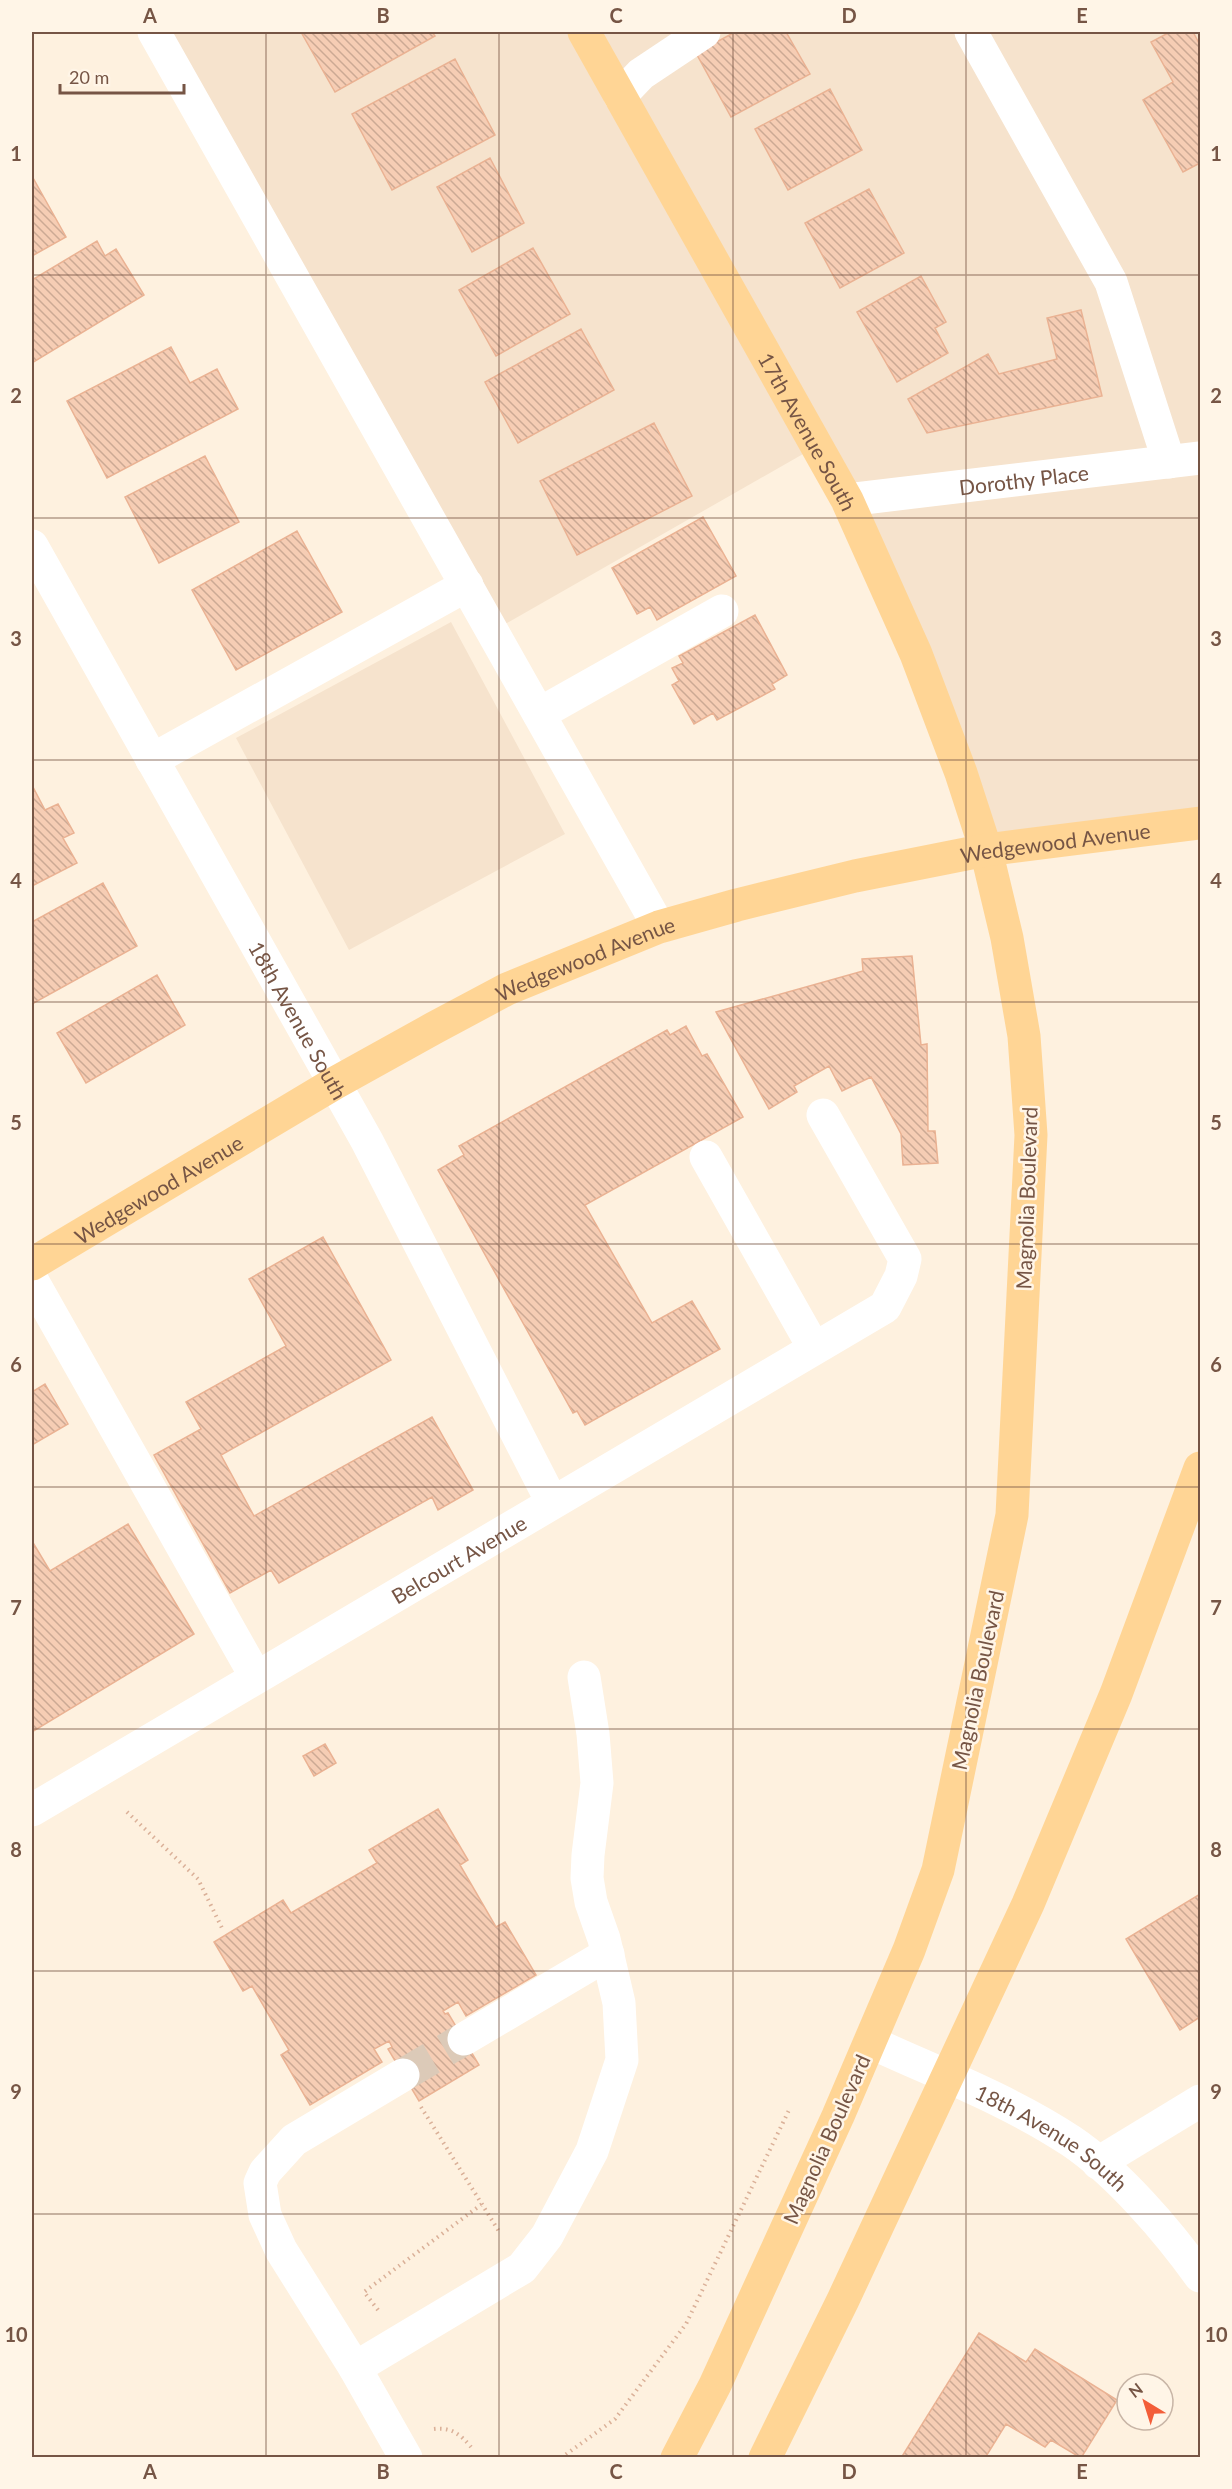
<svg xmlns="http://www.w3.org/2000/svg" width="1232" height="2489" viewBox="0 0 1232 2489" font-family="Lato,sans-serif">
	<style>
		.residential { fill: #f6e3cd }
		.building { fill: url(#building-back-hatch); stroke: #eab293; stroke-width: 1.5 }
		.lines { fill: none; stroke-linecap: round; stroke-linejoin: round }
		.minor-tunnel { stroke: #dccab8; stroke-width: 33; stroke-dasharray: 33 16; stroke-linecap: butt }
		.path { stroke: #dab098; stroke-width: 4; stroke-dasharray: 1.5 4.5; stroke-linecap: butt }
		.minor { stroke: #fff; stroke-width: 33 }
		.major { stroke: #ffd595; stroke-width: 33 }
		.grid { fill: none; stroke: #765545; stroke-width: 1.5; stroke-opacity: 0.55 }
		.labels { text-anchor: middle; dominant-baseline: central; stroke-width: 5; stroke-linejoin: round; paint-order: stroke }
		.street-label { font-size: 21px; fill: #765545; stroke: #fff5e7 }
		.neatline { fill: none; stroke: #765545; stroke-width: 2 }
		.grid-label { font-size: 20px; text-anchor: middle; font-weight: bold; fill: #765545 }
	</style>
	<defs>
		<pattern id="building-back-hatch" width="6" height="6" patternUnits="userSpaceOnUse" patternTransform="scale(1.5)"><rect width="6" height="6" fill="#f6cdb4"/><path d="M-1 5l2 2M0 0l6 6M5-1l2 2" fill="none" stroke="#cca994"/></pattern>
	</defs>
	<rect width="100%" height="100%" fill="#fef1df"/>
	<path class="residential" d="M138 32H1200V815L986 850 817 446 493 631Z
		M451 622 565 834 349 950 236 738Z"/>
	<path class="building" d="M301 32H432L435 36 335 92Z
		M735 32H786L810 74 731 117 696 53Z
		M1170 32H1193L1200 45V163L1183 172 1143 100 1173 82 1151 42Z
		M455 59 495 135 392 190 352 114Z
		M830 89 862 150 788 190 755 129Z
		M490 158 524 223 472 252 437 187Z
		M32 176 66 237 32 256Z
		M869 189 904 253 840 288 805 223Z
		M97 241 105 256 116 249 144 295 32 363V280Z
		M533 248 570 314 496 356 459 290Z
		M921 276 946 322 935 328 948 353 897 382 857 312Z
		M1081 310 1102 396 927 433 908 399 988 354 999 374 1057 359 1047 318Z
		M581 329 614 390 518 443 485 382Z
		M171 347 190 383 217 369 238 409 107 478 67 401Z
		M654 423 692 496 577 555 540 481Z
		M205 456 239 522 159 563 125 497Z
		M703 517 736 576 657 620 650 607 637 614 612 568Z
		M297 531 342 612 236 670 192 590Z
		M755 615 787 675 772 684 775 689 717 720 713 713 694 724 672 685 679 681 672 668 683 663 679 656Z
		M33 787 45 810 58 804 74 833 63 838 77 863 32 886Z
		M103 883 137 946 32 1004V922Z
		M912 956 921 1045 927 1044 928 1131H935L938 1163 903 1165 901 1134 871 1077 842 1091 829 1066 794 1086 797 1092 769 1109 716 1012 863 971 862 959Z
		M157 975 185 1025 86 1083 57 1033Z
		M686 1026 702 1056 707 1054 743 1117 585 1205 652 1323 692 1301 720 1349 585 1425 577 1411 573 1413 438 1170 464 1155 459 1146 667 1030 670 1035Z
		M323 1237 391 1360 221 1455 254 1516 432 1417 473 1490 438 1510 432 1497 279 1583 271 1570 230 1593 154 1455 201 1429 186 1402 286 1346 249 1279Z
		M45 1384 68 1424 32 1445V1392Z
		M128 1524 194 1634 32 1732V1541L50 1571Z
		M325 1744 336 1763 314 1776 303 1756Z
		M438 1809 468 1860 460 1865 496 1927 505 1922 536 1975 466 2016 458 2002 443 2011 445 2014 448 2013 479 2065 419 2101 388 2049 392 2047 389 2041 374 2049 382 2062 310 2105 281 2055 289 2050 252 1986 243 1991 214 1942 283 1900 291 1913 377 1863 369 1850Z
		M1200 1894V2017L1180 2030 1126 1939Z
		M979 2333 1026 2362 1035 2349 1117 2400 1081 2458 1051 2440 1045 2447 1006 2424 985 2458H901Z"/>
	<g class="lines">
		<path class="minor-tunnel" d="M403 2075 464 2039"/>
		<path class="path" d="M127 1812 198 1879 222 1928
			M421 2107 500 2233
			M378 2310 364 2292 482 2204
			M434 2429C451 2427 460 2434 471 2447
			M561 2458 615 2419 686 2324 790 2108"/>
		<g class="minor">
			<path d="M154 32 659 927"/>
			<path d="M971 32 1111 282 1169 462"/>
			<path d="M620 96 641 74 704 32"/>
			<path id="s1" d="M847 500 1200 458"/>
			<path id="s2" d="M32 546 367 1141 552 1502"/>
			<path d="M539 714 722 611"/>
			<path d="M152 760 467 585"/>
			<path d="M706 1157 814 1348"/>
			<path d="M32 1280 256 1677"/>
			<path id="s3" d="M32 1810 885 1307 901 1276 905 1259 823 1115"/>
			<path d="M464 2039 608 1954"/>
			<path id="s4" d="M870 2042C937 2073 1009 2100 1071 2141 1117 2172 1168 2231 1200 2276"/>
			<path d="M403 2075 294 2140 265 2172 260 2183 265 2215 281 2250 355 2368 406 2458"/>
			<path d="M1098 2163 1200 2101"/>
			<path d="M355 2368 522 2268 547 2236 592 2151 622 2060 619 2003 604 1939 591 1902 587 1878 588 1855 597 1783 593 1734 584 1677"/>
		</g>
		<g class="major">
			<path id="s5" d="M584 32 847 500 916 654 961 773 986 850 1007 938 1024 1036 1031 1135 1012 1515 938 1870 909 1950 838 2116 715 2385 677 2458"/>
			<path id="s6" d="M32 1264 335 1083 434 1028 507 989 659 927 737 905 855 876 986 850 1200 823"/>
			<path d="M765 2458 843 2300 1028 1904 1116 1694 1200 1468"/>
		</g>
	</g>
	<path class="grid" d="M266 32V2458M499 32V2458M733 32V2458M966 32V2458M32 275H1200M32 518H1200M32 760H1200M32 1002H1200M32 1244H1200M32 1487H1200M32 1729H1200M32 1971H1200M32 2214H1200"/>
	<g class="labels">
		<g class="street-label">
			<text stroke="none"><textPath href="#s5" startOffset="458">17th Avenue South</textPath></text>
			<text stroke="none"><textPath href="#s1" startOffset="178">Dorothy Place</textPath></text>
			<text stroke="none"><textPath href="#s6" startOffset="1119">Wedgewood Avenue</textPath></text>
			<text stroke="none"><textPath href="#s6" startOffset="633">Wedgewood Avenue</textPath></text>
			<text stroke="none"><textPath href="#s2" startOffset="544">18th Avenue South</textPath></text>
			<text stroke="none"><textPath href="#s6" startOffset="147">Wedgewood Avenue</textPath></text>
			<text transform="translate(1026 1198) rotate(-88)">Magnolia Boulevard</text>
			<text stroke="none"><textPath href="#s3" startOffset="495">Belcourt Avenue</textPath></text>
			<text transform="translate(977 1680) rotate(-78)">Magnolia Boulevard</text>
			<text transform="translate(826 2139) rotate(-66)">Magnolia Boulevard</text>
			<text stroke="none"><textPath href="#s4" startOffset="206">18th Avenue South</textPath></text>
		</g>
	</g>
	<rect width="1232" height="2489" fill="none" stroke="#fff5e7" stroke-width="66"/>
	<g transform="translate(1145 2402) rotate(322)"><circle r="28" fill="#fff5e7" stroke="#c8b5a6" stroke-width="1.5"/>
	<path d="M0-4.5L10 22L0 15L-10 22Z" fill="#f35e39"/>
	<text y="-9" font-size="16" font-weight="bold" text-anchor="middle" fill="#765545">N</text>
	</g>
	<path d="M60 84v9h124v-9" fill="none" stroke="#765545" stroke-width="3"/>
	<text x="69" y="84" font-size="18" fill="#765545" stroke="#fff5e7" stroke-width="4.5" paint-order="stroke">20 m</text>
	<rect x="33" y="33" width="1166" height="2423" class="neatline"/>
	<g class="grid-label">
		<text x="150" y="23">A</text>
		<text x="383" y="23">B</text>
		<text x="616" y="23">C</text>
		<text x="849" y="23">D</text>
		<text x="1082" y="23">E</text>
		<text x="16" y="161">1</text>
		<text x="1216" y="161">1</text>
		<text x="16" y="403">2</text>
		<text x="1216" y="403">2</text>
		<text x="16" y="646">3</text>
		<text x="1216" y="646">3</text>
		<text x="16" y="888">4</text>
		<text x="1216" y="888">4</text>
		<text x="16" y="1130">5</text>
		<text x="1216" y="1130">5</text>
		<text x="16" y="1372">6</text>
		<text x="1216" y="1372">6</text>
		<text x="16" y="1615">7</text>
		<text x="1216" y="1615">7</text>
		<text x="16" y="1857">8</text>
		<text x="1216" y="1857">8</text>
		<text x="16" y="2099">9</text>
		<text x="1216" y="2099">9</text>
		<text x="16" y="2342">10</text>
		<text x="1216" y="2342">10</text>
		<text x="150" y="2479">A</text>
		<text x="383" y="2479">B</text>
		<text x="616" y="2479">C</text>
		<text x="849" y="2479">D</text>
		<text x="1082" y="2479">E</text>
	</g>
</svg>
